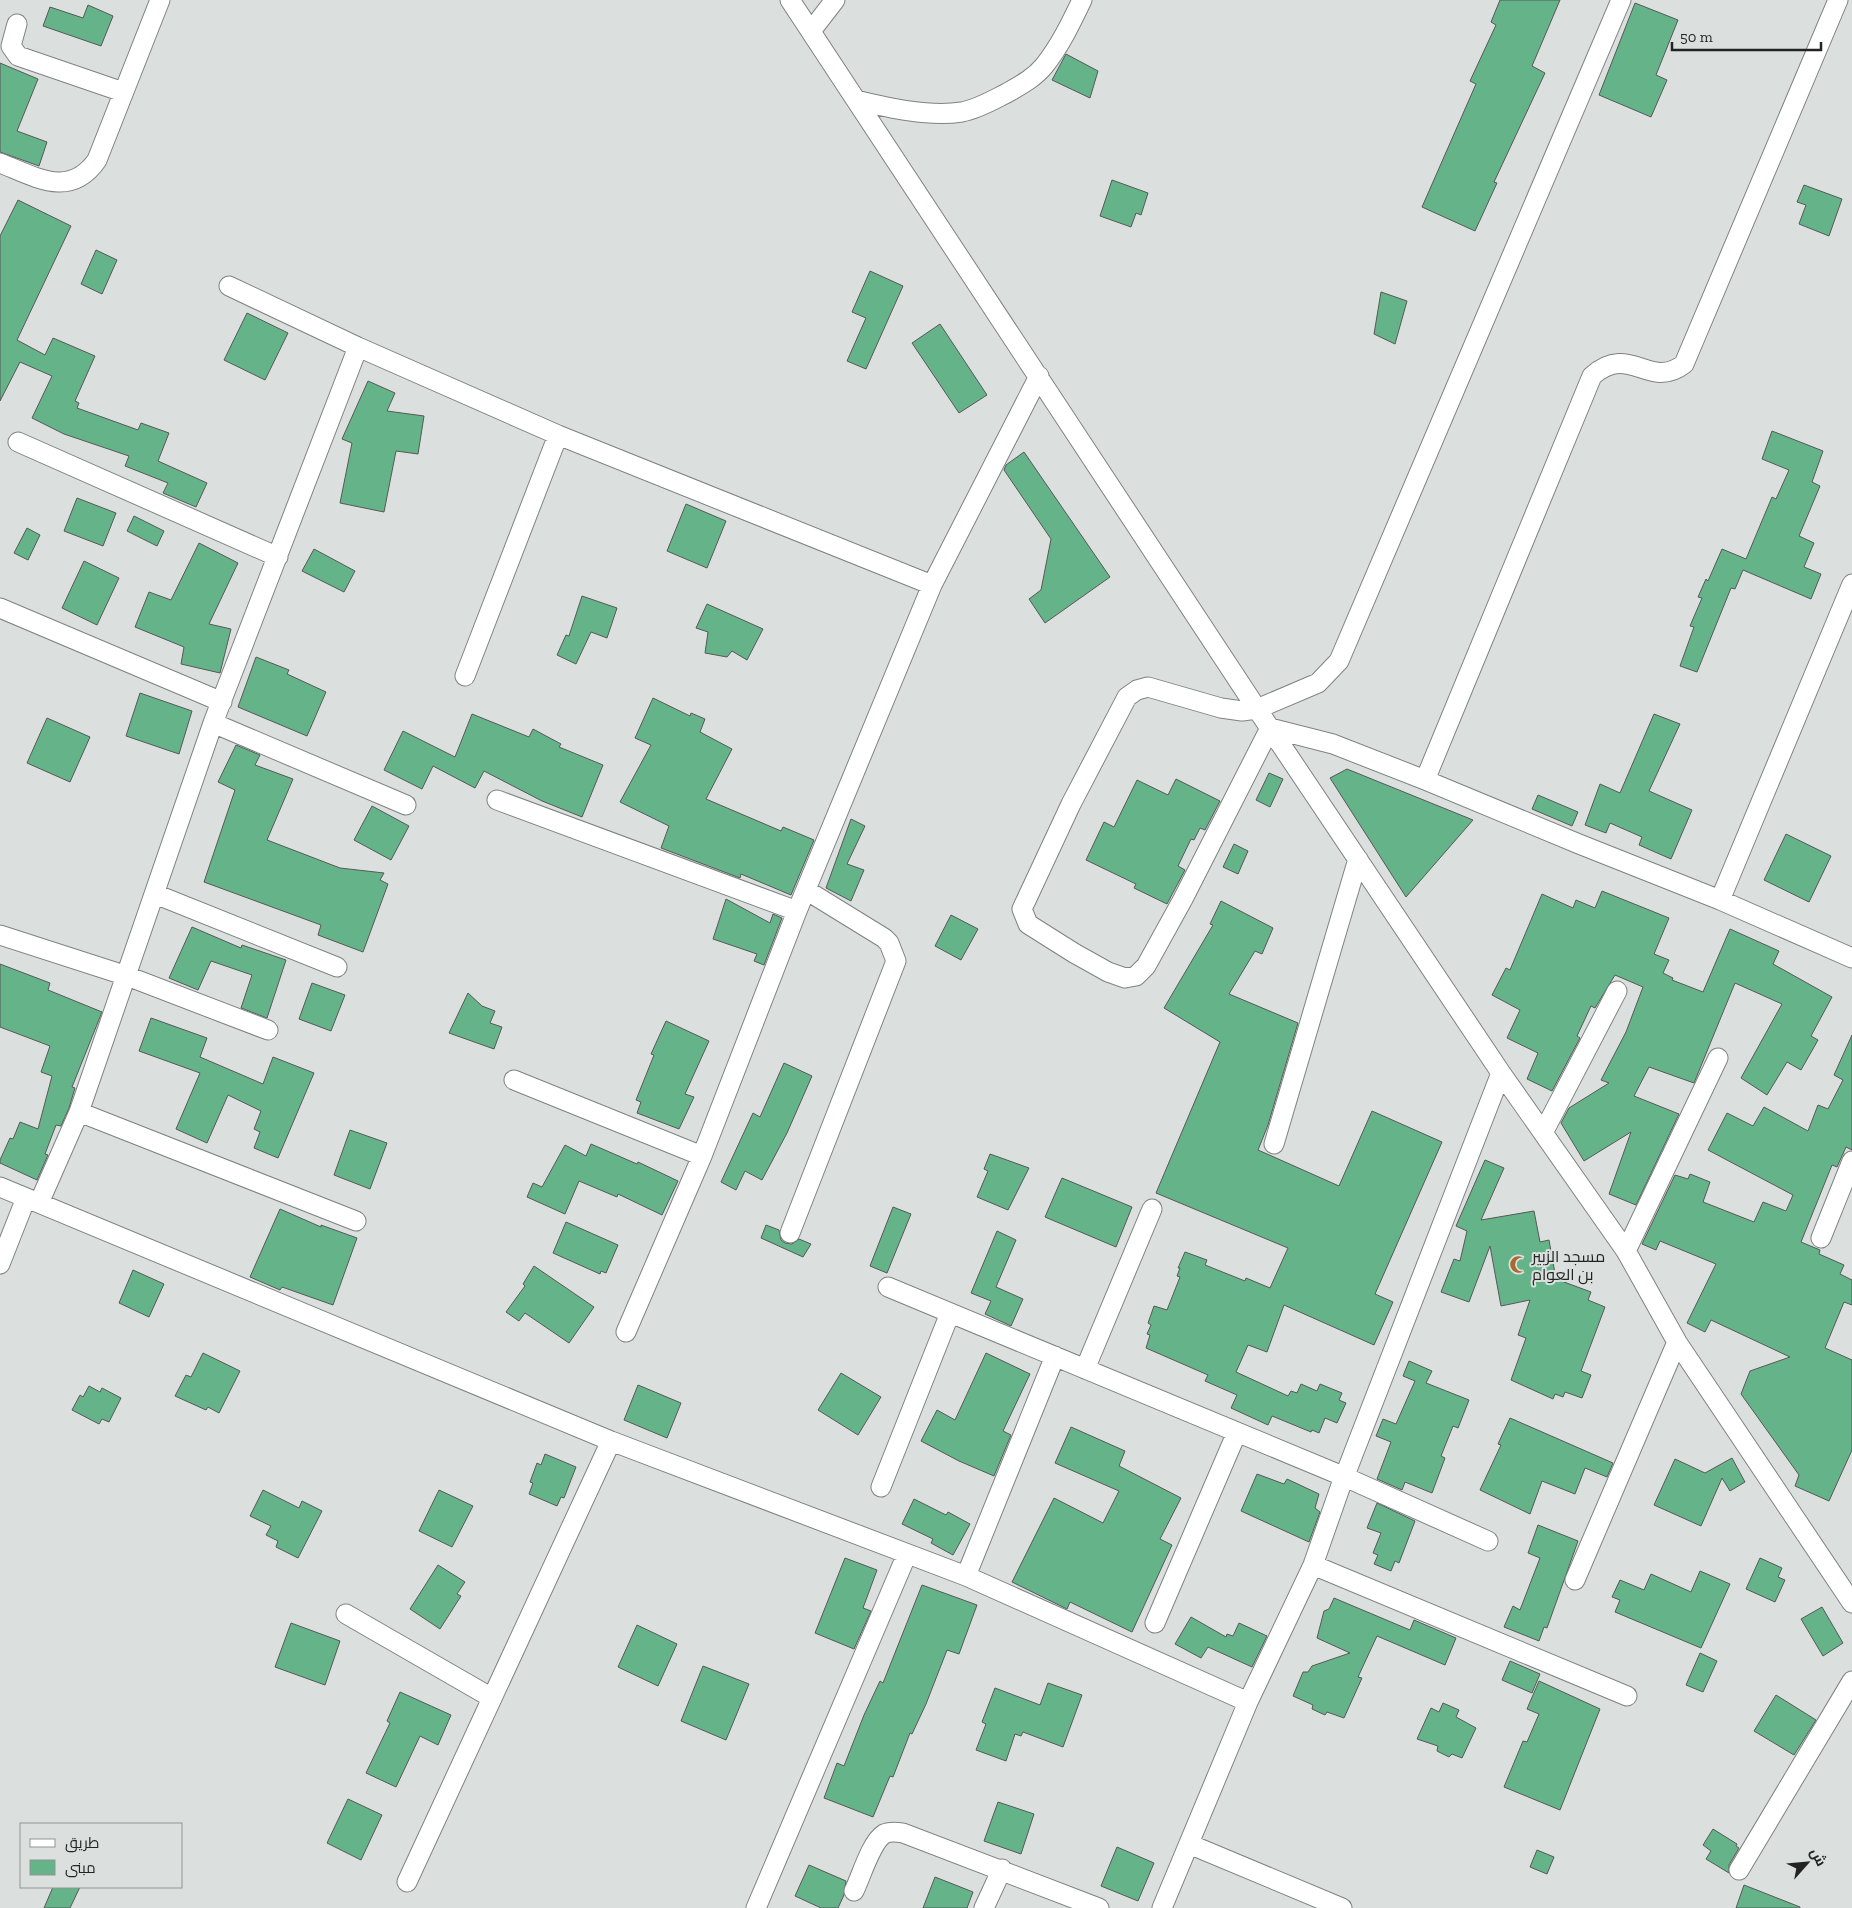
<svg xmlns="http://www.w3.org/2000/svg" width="1852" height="1908" viewBox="0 0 1852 1908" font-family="'Zilla Slab',Cairo,serif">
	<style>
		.building { fill: #65b389; stroke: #565957 }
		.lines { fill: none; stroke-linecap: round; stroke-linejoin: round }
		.minor-casing { stroke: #7e8382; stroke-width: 21 }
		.minor { stroke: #fff; stroke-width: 19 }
		.labels { text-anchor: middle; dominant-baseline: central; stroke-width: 4; stroke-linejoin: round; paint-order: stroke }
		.poi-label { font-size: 16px; fill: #222424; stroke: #dbe0df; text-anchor: start }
	</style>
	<rect width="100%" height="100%" fill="#dbe0df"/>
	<path class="building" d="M1500 0H1560L1532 66 1545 73 1494 182 1497 183 1475 231 1422 207 1476 84 1470 81 1496 25 1491 22Z
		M1635 3 1678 20 1656 75 1667 80 1651 117 1599 95Z
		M88 5 113 16 101 46 43 26 50 7 83 18Z
		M1066 54 1098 71 1090 98 1052 80Z
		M0 63 38 79 17 131 47 142 39 166 0 152Z
		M1112 180 1148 193 1141 215 1136 213 1131 227 1100 216Z
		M1804 185 1842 199 1829 236 1799 224 1806 205 1797 202Z
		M18 200 71 226 17 340 45 355 53 338 95 356 75 401 79 403 77 408 138 430 141 423 169 433 158 461 207 483 196 507 163 493 168 483 125 466 129 456 64 434 32 418 52 376 20 362 0 401V236Z
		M96 250 117 260 102 294 81 284Z
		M870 271 903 286 866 369 847 361 866 318 852 312Z
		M1381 292 1407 301 1395 344 1374 334Z
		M247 313 288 333 265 380 224 360Z
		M940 324 987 395 959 413 912 343Z
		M368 381 395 393 387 411 424 416 418 454 396 451 384 512 340 503 352 443 342 439Z
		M1772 431 1823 451 1812 482 1820 486 1799 536 1814 543 1804 567 1821 574 1811 599 1743 570 1735 589 1731 588 1697 672 1680 666 1694 627 1690 626 1702 598 1698 597 1706 579 1708 581 1722 549 1746 559 1772 497 1776 499 1789 470 1762 459Z
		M1024 452 1110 577 1045 623 1029 599 1041 590 1051 539 1004 470 1006 465Z
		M77 498 116 513 103 546 64 531Z
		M686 504 726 521 707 568 667 551Z
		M134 516 164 531 157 546 127 531Z
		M27 528 40 535 28 560 14 553Z
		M199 543 238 563 209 624 231 629 220 673 181 664 184 647 135 627 149 592 171 600Z
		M314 549 355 571 344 592 302 571Z
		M84 561 119 578 97 625 62 608Z
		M582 596 617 608 607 638 591 632 576 664 557 655 566 635 569 636Z
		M707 604 763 629 747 660 732 651 727 657 705 653 708 632 696 628Z
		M256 657 289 670 287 674 326 692 307 736 238 707Z
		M140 693 192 711 179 754 126 736Z
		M653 698 690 716 691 713 705 719 700 732 732 749 706 799 781 831 783 827 814 840 791 895 741 874 740 878 661 848 669 826 620 802 651 745 635 738Z
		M472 714 529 737 533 729 561 744 559 747 603 765 582 817 542 801 484 771 475 788 433 766 422 789 384 770 403 731 455 757Z
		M1654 714 1680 724 1649 791 1692 810 1671 859 1639 845 1642 837 1610 823 1606 833 1585 825 1600 784 1620 793Z
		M47 718 90 737 70 782 27 763Z
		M236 745 260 755 255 765 293 779 267 840 340 868 384 873 380 880 388 884 363 952 318 935 321 925 204 882 235 790 218 782Z
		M1347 769 1473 820 1406 897 1330 778Z
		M1269 773 1283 779 1270 807 1256 800Z
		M1176 779 1220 801 1205 830 1200 828 1194 840 1191 839 1178 866 1185 870 1167 904 1134 888 1136 884 1086 860 1104 822 1114 827 1137 780 1168 795Z
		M1538 795 1578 812 1572 826 1532 809Z
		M372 806 409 826 391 860 354 840Z
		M851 819 865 826 847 864 864 870 851 901 826 888Z
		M1786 834 1831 856 1809 902 1764 880Z
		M1234 844 1248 851 1238 874 1223 867Z
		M1602 891 1669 918 1654 954 1669 960 1663 973 1673 978 1672 980 1703 992 1730 929 1779 951 1773 964 1832 997 1811 1036 1818 1040 1801 1070 1787 1062 1767 1095 1741 1078 1782 1004 1735 983 1694 1083 1649 1067 1634 1096 1679 1114 1636 1205 1609 1194 1631 1132 1584 1161 1561 1123 1569 1108 1609 1083 1601 1080 1626 1032 1643 987 1615 975 1595 1008 1591 1006 1577 1036 1580 1038 1552 1091 1527 1079 1538 1053 1507 1038 1520 1010 1492 995 1506 968 1510 970 1542 894 1573 908 1576 900 1595 908Z
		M726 899 770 923 773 914 782 918 764 965 754 961 757 954 713 939Z
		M1221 901 1273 928 1262 954 1255 951 1229 994 1298 1023 1268 1125 1258 1150 1339 1186 1372 1111 1442 1142 1375 1294 1393 1302 1374 1345 1284 1305 1267 1352 1248 1345 1236 1372 1288 1396 1291 1391 1297 1393 1301 1384 1317 1391 1320 1384 1342 1393 1339 1400 1346 1403 1337 1423 1325 1418 1319 1433 1312 1430 1311 1432 1272 1416 1268 1425 1231 1408 1237 1395 1205 1381 1208 1375 1146 1348 1150 1335 1147 1334 1151 1325 1148 1323 1154 1306 1167 1310 1180 1277 1177 1276 1180 1268H1178L1185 1252 1207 1260 1205 1265 1245 1281 1246 1278 1270 1288 1288 1248 1156 1193 1220 1042 1164 1008 1213 925 1210 924Z
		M951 915 978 929 961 960 935 946Z
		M192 927 241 948 242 945 286 960 267 1018 241 1008 252 975 211 961 198 990 169 978Z
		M0 964 50 983 48 990 102 1012 72 1087 75 1088 69 1108 61 1126 56 1125 45 1154 48 1155 37 1180 0 1163V1160L10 1138 13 1139 20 1122 38 1129 52 1076 41 1072 50 1046 0 1027Z
		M312 983 345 995 331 1031 299 1019Z
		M468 993 482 1006 495 1011 490 1023 502 1027 494 1049 449 1033Z
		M151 1018 207 1038 200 1057 263 1084 273 1057 314 1073 278 1158 254 1148 260 1132 254 1129 261 1111 228 1095 207 1143 176 1129 200 1073 139 1051Z
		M666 1021 709 1041 685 1094 694 1097 679 1129 637 1113 641 1102 636 1100 654 1055 651 1054Z
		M1852 1035V1150L1846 1147 1837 1167 1832 1165 1801 1242 1820 1250 1819 1254 1844 1265 1840 1274 1852 1280V1305L1844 1302 1825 1348 1852 1360V1450L1829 1501 1795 1486 1799 1475 1741 1394 1750 1371 1790 1357 1711 1320 1705 1332 1687 1323 1716 1264 1660 1241 1656 1250 1642 1244 1675 1175 1688 1179 1690 1174 1710 1182 1703 1202 1754 1222 1763 1202 1786 1211 1793 1195 1708 1150 1727 1113 1753 1126 1764 1107 1808 1131 1818 1105 1828 1109 1843 1080 1834 1075Z
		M784 1063 812 1076 787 1133 762 1180 745 1171 736 1190 721 1182 753 1113 760 1117Z
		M350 1130 387 1143 370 1189 334 1175Z
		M591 1144 637 1164 638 1162 678 1181 662 1215 618 1194 617 1197 579 1181 565 1214 527 1197 533 1183 542 1187 565 1145 586 1156Z
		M990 1154 1029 1168 1008 1210 977 1197 988 1171 984 1169Z
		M1485 1160 1504 1168 1481 1220 1534 1211 1540 1242 1549 1240 1556 1279 1591 1292 1588 1300 1605 1307 1581 1371 1591 1375 1582 1398 1565 1392 1563 1397 1555 1394 1553 1399 1511 1380 1526 1338 1518 1335 1530 1300 1501 1306 1490 1246 1469 1302 1441 1292 1454 1259 1460 1261 1467 1231 1456 1226Z
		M1062 1178 1132 1207 1116 1247 1045 1217Z
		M893 1207 911 1214 887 1273 870 1266Z
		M280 1209 321 1227V1225L357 1238 333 1305 282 1287 280 1290 250 1277Z
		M566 1222 618 1245 606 1273 601 1271 600 1274 553 1253Z
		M766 1225 779 1230 781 1240 785 1243 792 1244 799 1239 811 1244 803 1257 761 1238Z
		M997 1231 1016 1240 996 1287 1023 1299 1011 1326 985 1314 991 1301 971 1293Z
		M534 1266 594 1307 569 1343 525 1313 519 1321 506 1312 525 1286 523 1284Z
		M133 1270 164 1284 149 1317 119 1303Z
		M203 1353 240 1371 219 1413 208 1407 206 1410 175 1396 186 1375 191 1377Z
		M986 1353 1030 1374 1003 1431 1011 1435 994 1476 959 1461 921 1441 937 1410 955 1420Z
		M1409 1361 1432 1371 1426 1383 1469 1400 1458 1428 1453 1426 1441 1456 1445 1458 1432 1493 1405 1482 1402 1490 1377 1479 1391 1442 1376 1436 1383 1419 1396 1424 1415 1381 1403 1376Z
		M841 1373 881 1397 858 1435 818 1410Z
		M638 1385 681 1403 667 1438 624 1420Z
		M89 1386 100 1392 102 1388 121 1398 109 1422 102 1419 99 1424 72 1410 80 1395 83 1397Z
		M1510 1418 1613 1463 1607 1477 1585 1468 1575 1494 1542 1481 1530 1514 1480 1490 1501 1445 1498 1444Z
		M1071 1427 1125 1451 1119 1466 1181 1498 1160 1539 1172 1545 1132 1632 1070 1602 1067 1609 1012 1582 1054 1498 1103 1523 1119 1491 1055 1463Z
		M545 1454 576 1467 564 1498 561 1497 557 1506 529 1494 533 1483 530 1482 537 1463 541 1465Z
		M1732 1458 1745 1482 1730 1491 1722 1478 1701 1526 1654 1505 1675 1459 1705 1473Z
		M1257 1474 1284 1484 1287 1479 1319 1494 1315 1508 1320 1512 1309 1542 1241 1511Z
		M263 1490 299 1508 302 1501 322 1511 298 1558 276 1547 278 1541 266 1535 271 1526 250 1516Z
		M439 1490 473 1506 452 1547 419 1531Z
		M914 1499 946 1515 948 1512 970 1524 953 1555 931 1543 933 1539 902 1524Z
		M1377 1503 1415 1521 1399 1563 1395 1561 1391 1571 1374 1564 1378 1555 1373 1553 1381 1533 1367 1528Z
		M1538 1525 1578 1541 1547 1628 1544 1627 1539 1641 1504 1627 1513 1606 1520 1610 1540 1558 1528 1553Z
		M845 1558 877 1570 863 1608 871 1611 854 1649 815 1633Z
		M1760 1558 1782 1568 1778 1577 1785 1580 1775 1602 1746 1589Z
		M438 1565 465 1582 457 1594 461 1596 440 1629 410 1609Z
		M1700 1571 1730 1584 1701 1648 1615 1612 1620 1600 1612 1597 1620 1580 1644 1590 1651 1574 1691 1592Z
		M922 1585 977 1605 959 1654 947 1650 926 1704 912 1734 910 1733 893 1777 890 1776 873 1817 824 1798 837 1763 844 1766 864 1715 880 1681 883 1683Z
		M1334 1598 1410 1630 1414 1620 1456 1638 1445 1665 1377 1636 1358 1677 1362 1678 1344 1718 1327 1712 1325 1715 1312 1709 1313 1705 1293 1696 1303 1672H1308L1312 1666 1350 1653 1317 1638 1324 1611 1329 1609Z
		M1822 1607 1843 1643 1823 1656 1801 1619Z
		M1191 1617 1226 1637 1227 1634 1233 1636 1239 1623 1267 1636 1252 1667 1208 1647 1201 1658 1175 1644Z
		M291 1623 340 1641 325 1685 275 1667Z
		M637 1625 677 1644 658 1686 618 1667Z
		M1700 1653 1717 1661 1703 1692 1686 1685Z
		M1510 1661 1540 1674 1532 1693 1502 1680Z
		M703 1666 749 1684 726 1740 681 1721Z
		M1539 1681 1600 1709 1560 1810 1504 1787 1523 1741 1527 1742 1539 1714 1527 1709Z
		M1048 1683 1082 1695 1063 1747 1023 1732 1021 1736 1015 1734 1006 1761 976 1750 986 1724 982 1722 995 1688 1040 1705Z
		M400 1692 451 1715 438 1745 420 1736 396 1787 366 1773 390 1723 387 1721Z
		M1776 1695 1816 1720 1794 1755 1754 1731Z
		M1443 1703 1459 1710 1456 1717 1476 1728 1462 1758 1452 1754 1449 1757 1437 1751 1438 1746 1417 1739 1431 1708 1439 1712Z
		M348 1799 382 1815 361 1860 327 1843Z
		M998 1802 1034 1814 1021 1854 984 1841Z
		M1713 1829 1737 1844 1736 1846 1739 1848 1729 1865V1873L1706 1859 1711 1851 1703 1845Z
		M1117 1847 1154 1863 1138 1901 1101 1886Z
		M1537 1850 1554 1857 1547 1874 1530 1867Z
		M809 1865 846 1881 844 1895 838 1908H821L795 1896Z
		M935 1877 973 1892 967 1908H923Z
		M1744 1885 1800 1907V1908H1736Z
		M53 1887H80L70 1908H44Z"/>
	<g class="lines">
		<defs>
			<path id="minor" d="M790 0 1257 709 1501 1073 1626 1251 1677 1342 1852 1603
				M1621 0 1339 661 1318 683 1257 709 1242 711 1221 708 1148 687 1137 690 1127 697 1071 804 1022 909 1028 924 1074 953 1108 972 1125 978 1136 976 1146 966 1183 899 1270 728 1333 744 1425 780 1579 844 1720 900 1852 958
				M17 24 11 46 18 56 123 92
				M811 31 835 0
				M856 100C889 108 928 117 962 112 978 109 993 100 1007 93 1021 85 1034 78 1044 66 1060 46 1071 23 1082 0
				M0 163C36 177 70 199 97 160L160 0
				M229 286 358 347 558 435 932 585
				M18 442 278 557
				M0 608 222 702
				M465 676 558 435
				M213 723 406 805
				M1425 780 1592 376C1630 342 1649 391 1684 364L1838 0
				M497 800 797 911
				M155 894 337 967
				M1720 900 1852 584
				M0 935 127 976 268 1030
				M514 1080 702 1156
				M79 1112 356 1221
				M1544 1131 1617 991
				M1274 1144 1358 859
				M0 1187 611 1441 966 1576 1248 1702
				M39 1203 79 1112 213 723 358 347
				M790 1233 896 961 889 943 884 938 806 890
				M1821 1238 1852 1161
				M1626 1251 1718 1058
				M0 1264 26 1198
				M888 1287 1345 1477 1488 1541
				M626 1332 702 1156 797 911 932 585 1039 376
				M1085 1369 1152 1209
				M881 1487 950 1313
				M1313 1565 1627 1696
				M966 1576 1055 1356
				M1575 1580 1677 1342
				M346 1614 492 1698
				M1155 1623 1237 1432
				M1189 1844 1342 1908
				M1739 1870 1852 1681
				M407 1882 611 1441
				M854 1891C861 1877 871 1842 884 1834 890 1831 897 1832 903 1833L1099 1908
				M756 1908 907 1554
				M984 1908 1002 1869
				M1162 1908 1248 1702 1313 1565 1340 1488 1501 1073"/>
		</defs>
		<use href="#minor" class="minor-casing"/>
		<use href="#minor" class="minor"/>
	</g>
	<defs>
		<symbol id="mosque-bare" viewBox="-9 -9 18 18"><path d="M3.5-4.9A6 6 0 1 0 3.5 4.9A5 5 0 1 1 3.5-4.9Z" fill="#a7692f" stroke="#dbe0df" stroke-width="2.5" paint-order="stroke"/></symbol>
	</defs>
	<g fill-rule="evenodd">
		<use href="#mosque-bare" x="1506" y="1252" width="25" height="25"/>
	</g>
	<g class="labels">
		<g class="poi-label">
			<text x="1532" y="1256">مسجد الزبير<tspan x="1532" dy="18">بن العوام</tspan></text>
		</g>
	</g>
	<rect x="20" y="1823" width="162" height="65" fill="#dbe0df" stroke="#919594"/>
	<rect x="30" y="1839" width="25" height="8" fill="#ffffff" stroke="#919594"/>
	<text x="65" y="1848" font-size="15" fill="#222424">طريق</text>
	<rect x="30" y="1860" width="25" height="15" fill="#65b389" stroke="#919594"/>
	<text x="65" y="1873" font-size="15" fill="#222424">مبنى</text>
	<g transform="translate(1807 1863) rotate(63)" stroke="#dbe0df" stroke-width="4" paint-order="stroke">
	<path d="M0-4L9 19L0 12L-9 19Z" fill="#222424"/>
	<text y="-8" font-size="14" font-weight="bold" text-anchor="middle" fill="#222424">ش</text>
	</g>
	<path d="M1672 42v8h149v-8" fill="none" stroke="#222424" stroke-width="2.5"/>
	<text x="1680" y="42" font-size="15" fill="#222424" stroke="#dbe0df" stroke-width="4" paint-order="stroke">50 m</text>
</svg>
